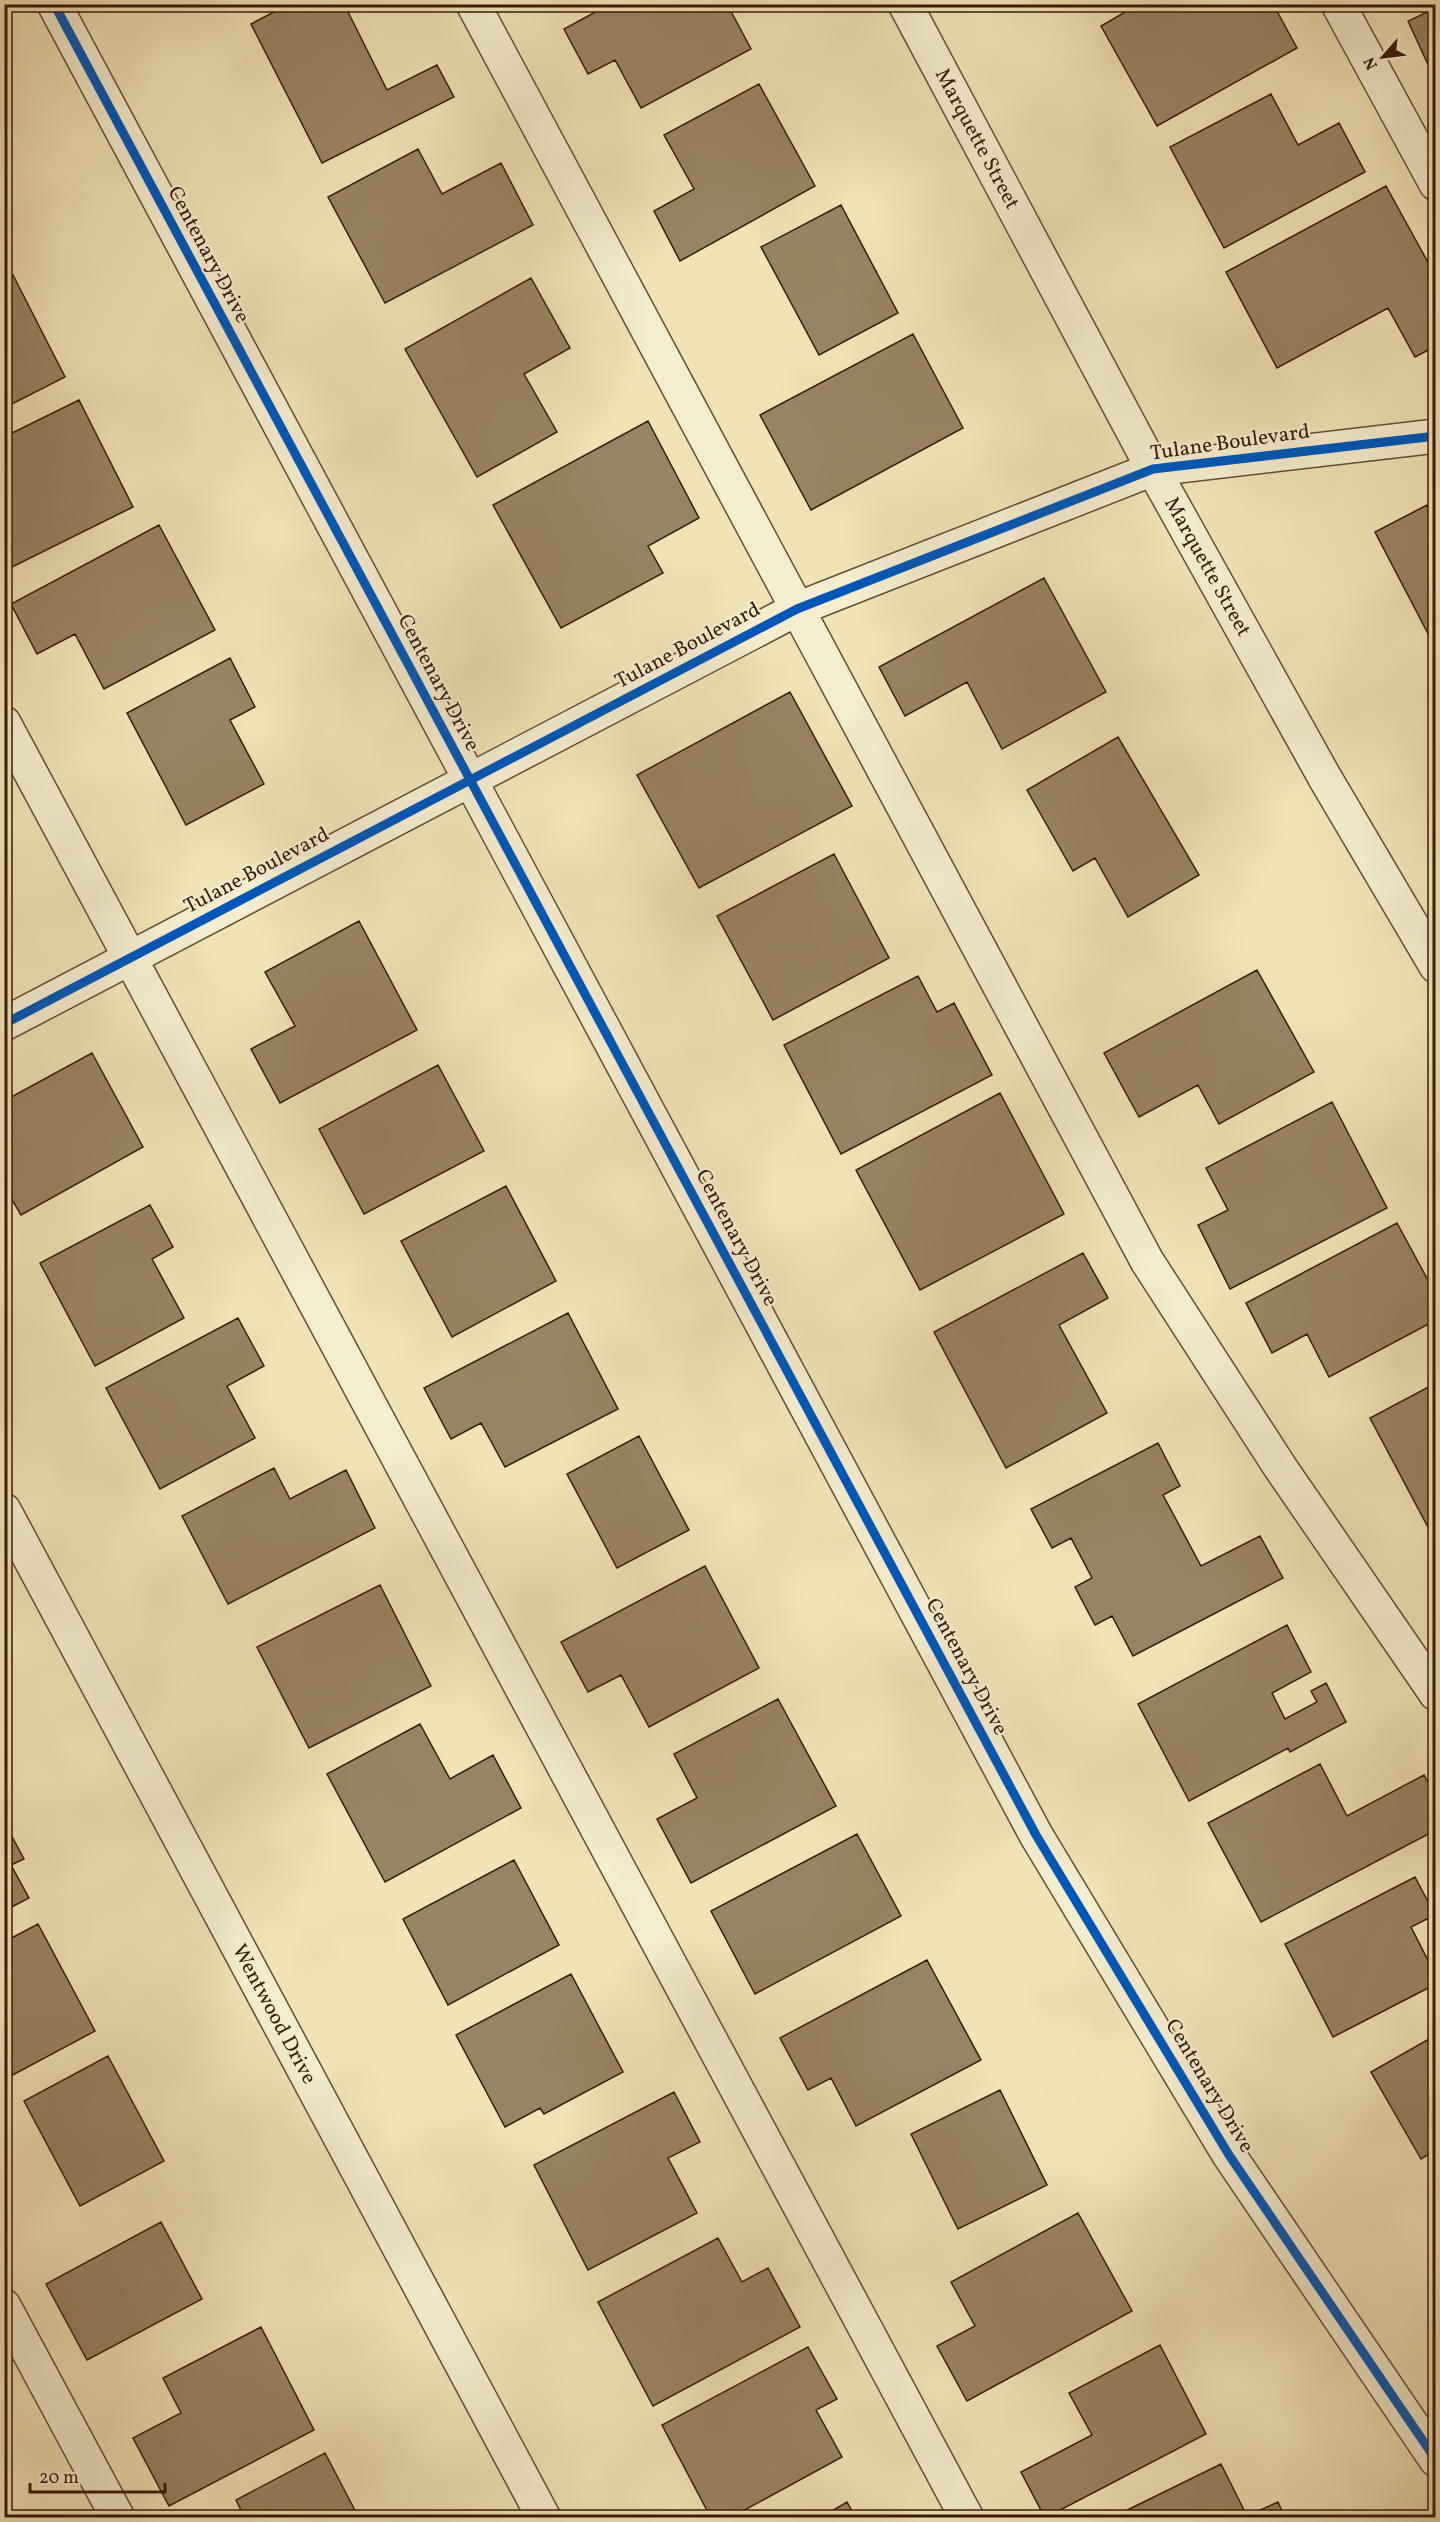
<svg xmlns="http://www.w3.org/2000/svg" width="1440" height="2522" viewBox="0 0 1440 2522" font-family="Vollkorn,serif">
	<style>
		.building { fill: #988364; stroke: #381a0b; stroke-width: 1.5 }
		.lines { fill: none; stroke-linecap: round; stroke-linejoin: round }
		.minor-casing { stroke: #664c36; stroke-width: 36 }
		.minor { stroke: #f5edd0; stroke-width: 33 }
		.cycleway-casing { stroke: #f5edd0; stroke-width: 13 }
		.cycleway { stroke: #0057b8; stroke-width: 9 }
		.labels { text-anchor: middle; dominant-baseline: central; stroke-width: 4.5; stroke-linejoin: round; paint-order: stroke }
		.street-label { font-size: 21px; fill: #381a0b; stroke: #f5edd0 }
	</style>
	<rect width="100%" height="100%" fill="#f0e3b6"/>
	<filter id="stains"><feTurbulence type="fractalNoise" baseFrequency=".00333" numOctaves="4"/><feColorMatrix values="0 0 0 0 .2 0 0 0 0 .09 0 0 0 0 .02 0 0 0 .5 -.17"/></filter>
	<radialGradient id="worn" r=".72"><stop offset=".6" stop-color="#630" stop-opacity="0"/><stop offset="1" stop-color="#630" stop-opacity=".3"/></radialGradient>
	<path class="building" d="M289 4H344L387 90 437 65 454 97 322 163 251 24Z
		M610 4H727L751 49 641 108 615 60 588 74 564 29Z
		M1139 4H1240L1241 7 1245 4H1273L1297 48 1157 126 1101 26Z
		M1436 8V69L1431 71 1408 21Z
		M759 84 815 186 680 261 654 211 694 189 664 135Z
		M1271 94 1298 145 1339 123 1365 172 1224 248 1170 147Z
		M418 149 442 194 501 163 533 225 385 303 328 197Z
		M1386 186 1436 277V346L1415 357 1388 308 1277 368 1226 272Z
		M841 205 898 313 819 355 761 247Z
		M13 275 65 377 4 408V279Z
		M531 278 570 348 524 374 557 432 477 477 405 349Z
		M913 334 963 428 811 510 760 415Z
		M79 400 133 507 4 571V437Z
		M648 421 699 518 648 546 663 573 561 628 493 505Z
		M1427 505 1436 521V649L1375 532Z
		M159 525 215 630 104 689 75 634 37 654 11 604Z
		M1044 578 1106 692 1002 749 967 682 905 716 879 667Z
		M230 658 255 707 230 720 264 784 186 825 127 713Z
		M790 692 852 806 699 888 637 775Z
		M1118 737 1199 875 1128 917 1095 858 1073 871 1027 790Z
		M834 854 889 958 773 1020 717 916Z
		M359 921 417 1030 280 1103 251 1049 295 1026 265 972Z
		M1257 970 1314 1072 1219 1124 1198 1085 1139 1117 1104 1053Z
		M918 976 937 1012 954 1003 992 1075 841 1154 784 1045Z
		M92 1053 143 1147 21 1215 4 1186V1101Z
		M438 1065 484 1151 364 1214 319 1129Z
		M1000 1093 1064 1214 920 1290 856 1170Z
		M1332 1102 1387 1208 1230 1289 1198 1225 1228 1210 1206 1168Z
		M506 1186 556 1281 452 1337 401 1241Z
		M150 1205 173 1247 152 1259 184 1318 95 1366 40 1263Z
		M1397 1223 1436 1295V1320L1329 1377 1307 1334 1272 1353 1246 1303Z
		M1083 1253 1108 1298 1059 1325 1107 1413 1006 1468 934 1332Z
		M568 1313 618 1409 505 1467 481 1423 451 1439 424 1388Z
		M238 1318 264 1366 227 1386 255 1438 160 1489 106 1388Z
		M1436 1383V1528L1430 1531 1370 1418Z
		M639 1436 689 1530 617 1568 567 1474Z
		M1158 1443 1180 1486 1163 1495 1201 1566 1260 1536 1283 1578 1133 1656 1112 1616 1095 1625 1075 1587 1092 1578 1071 1538 1052 1548 1031 1509Z
		M274 1468 290 1499 346 1470 375 1528 228 1604 182 1516Z
		M705 1566 759 1668 649 1727 621 1675 588 1692 561 1642Z
		M380 1585 431 1686 309 1748 257 1647Z
		M1287 1625 1311 1672 1272 1693 1285 1719 1317 1702 1311 1691 1326 1683 1346 1722 1290 1752 1288 1748 1189 1801 1138 1704Z
		M778 1699 836 1806 691 1883 657 1819 697 1798 674 1754Z
		M420 1724 450 1779 493 1755 521 1808 385 1882 327 1774Z
		M1320 1764 1347 1816 1424 1775 1436 1797V1830L1261 1922 1208 1823Z
		M4 1822 24 1859 11 1865 29 1898 4 1911Z
		M857 1834 901 1916 755 1994 711 1911Z
		M514 1860 559 1945 448 2005 403 1919Z
		M1415 1877 1435 1915 1411 1927 1436 1976V1984L1333 2037 1285 1944Z
		M38 1924 95 2031 9 2077 4 2068V1942Z
		M927 1960 981 2060 856 2126 831 2078 808 2090 780 2038Z
		M571 1974 623 2072 544 2114 540 2108 505 2127 456 2035Z
		M1436 2035V2150L1421 2159 1371 2072Z
		M108 2056 164 2161 80 2206 24 2101Z
		M1000 2090 1047 2185 958 2229 911 2134Z
		M674 2092 700 2142 668 2158 697 2213 588 2270 534 2165Z
		M1078 2213 1132 2311 967 2401 937 2346 975 2326 951 2282Z
		M161 2222 202 2299 87 2360 46 2284Z
		M718 2238 742 2282 768 2268 800 2327 653 2406 598 2302Z
		M261 2327 314 2430 169 2506 133 2438 181 2413 163 2378Z
		M1160 2345 1206 2434 1045 2518 1021 2472 1092 2435 1069 2393Z
		M808 2347 837 2399 816 2410 842 2457 730 2518H711L662 2425Z
		M325 2453 359 2518H245L236 2500Z
		M1221 2464 1247 2516 1278 2502 1285 2518H1111Z
		M847 2502 856 2518H820Z"/>
	<g class="lines">
		<defs>
			<g id="minor">
				<path d="M54 4 1036 1835 1229 2155 1436 2460"/>
				<path d="M473 4 1147 1261 1280 1467 1436 1694"/>
				<path id="s1" d="M905 4 1153 469 1325 778 1436 966"/>
				<path d="M1338 4 1436 184"/>
				<path d="M4 723 967 2518"/>
				<path d="M4 1024 797 609 1153 469 1436 436"/>
				<path id="s2" d="M4 1510 544 2518"/>
				<path d="M4 2306 118 2518"/>
			</g>
		</defs>
		<use href="#minor" class="minor-casing"/>
		<use href="#minor" class="minor"/>
		<defs>
			<path id="cycleway" d="M54 4 1036 1835 1229 2155 1436 2460
				M4 1024 797 609 1153 469 1436 436"/>
		</defs>
		<use href="#cycleway" class="cycleway-casing"/>
		<use href="#cycleway" class="cycleway"/>
	</g>
	<g class="labels">
		<g class="street-label">
			<text stroke="none"><textPath href="#s1" startOffset="153">Marquette Street</textPath></text>
			<text transform="translate(208 255) rotate(62)">Centenary Drive</text>
			<text transform="translate(1230 443) rotate(-8)">Tulane Boulevard</text>
			<text stroke="none"><textPath href="#s1" startOffset="639">Marquette Street</textPath></text>
			<text transform="translate(688 646) rotate(-28)">Tulane Boulevard</text>
			<text transform="translate(438 683) rotate(62)">Centenary Drive</text>
			<text transform="translate(257 871) rotate(-28)">Tulane Boulevard</text>
			<text transform="translate(736 1238) rotate(62)">Centenary Drive</text>
			<text transform="translate(966 1667) rotate(62)">Centenary Drive</text>
			<text stroke="none"><textPath href="#s2" startOffset="572">Wentwood Drive</textPath></text>
			<text transform="translate(1209 2086) rotate(59)">Centenary Drive</text>
		</g>
	</g>
	<rect width="1440" height="2522" fill="none" stroke="#f0e3b6" stroke-width="24"/>
	<rect x="6" y="6" width="1428" height="2510" fill="none" stroke="#381a0b" stroke-width="3"/>
	<rect x="12" y="12" width="1416" height="2498" fill="none" stroke="#381a0b" stroke-width="1.5"/>
	<g transform="translate(1383 57) rotate(242)" stroke="#f5edd0" stroke-width="4.5" paint-order="stroke">
	<path d="M0-4.5L10 22L0 15L-10 22Z" fill="#381a0b"/>
	<text y="-9" font-size="16" font-weight="bold" text-anchor="middle" fill="#381a0b">N</text>
	</g>
	<path d="M30 2483v9h135v-9" fill="none" stroke="#381a0b" stroke-width="3"/>
	<text x="39" y="2483" font-size="18" fill="#381a0b" stroke="#f5edd0" stroke-width="4.5" paint-order="stroke">20 m</text>
	<rect width="100%" height="100%" filter="url(#stains)"/>
	<rect width="100%" height="100%" fill="url(#worn)"/>
</svg>
